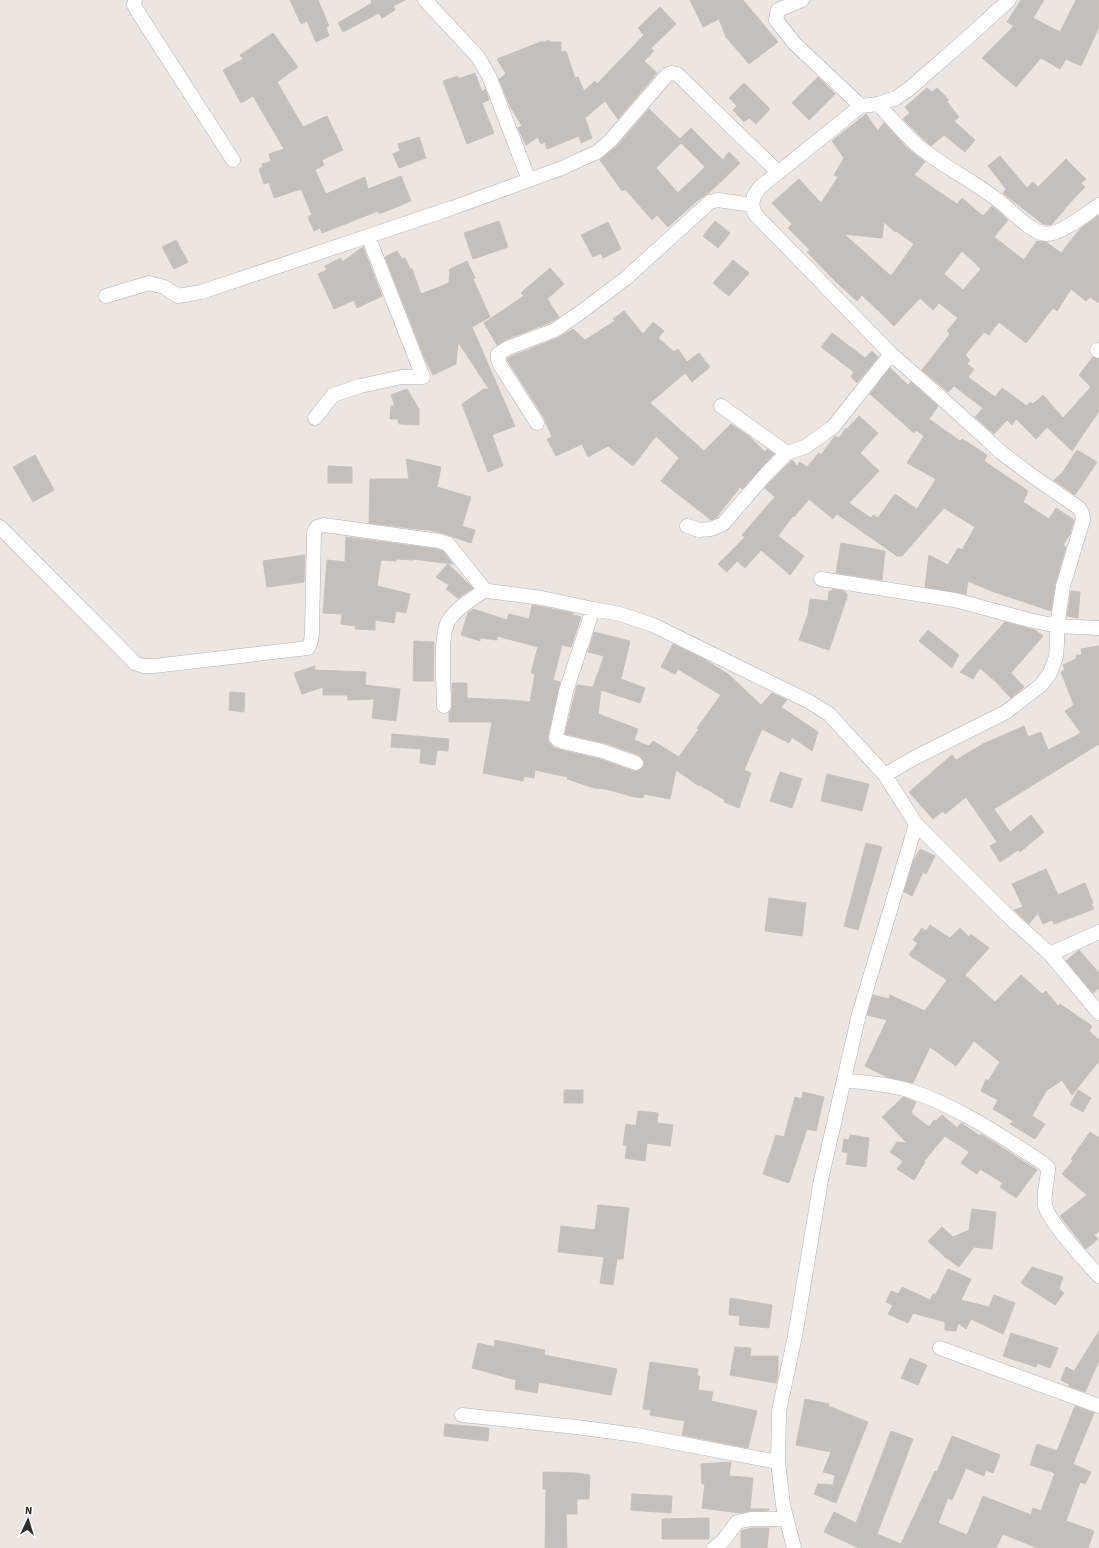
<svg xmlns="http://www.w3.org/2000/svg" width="1099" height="1548" viewBox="0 0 1099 1548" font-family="'Source Sans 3',sans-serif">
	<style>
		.building { fill: #c5bfbb; stroke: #c8c0b9; fill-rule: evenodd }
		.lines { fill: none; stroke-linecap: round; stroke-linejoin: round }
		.street-casing { stroke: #afb3bb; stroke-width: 15 }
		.street { stroke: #fff; stroke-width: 14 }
	</style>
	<rect width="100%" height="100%" fill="#ede5df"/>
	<path class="building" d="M290 0H318L329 26 326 27 329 36 316 42 307 21 301 24Z
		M371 0H405L393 6 395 10 382 18 379 13 343 32 338 23 372 3Z
		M690 0H743L778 42 749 64 726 37 719 19 703 27Z
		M1021 0H1044L1033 18 1060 32 1076 0H1099V27L1081 66 1066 59 1060 69 1041 58 1016 87 982 58 1014 26 1007 22Z
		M660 7 676 24 651 48 654 51 644 61 657 73 618 119 605 101 585 118 592 138 581 143 579 136 547 149 545 142 541 144 538 137 526 145 518 128 522 126 510 106 499 79 506 74 497 59 543 41V43L549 40 550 42H561V52L566 51 575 78 578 77 584 91 595 81 597 84 644 35 638 28Z
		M273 33 298 67 277 82 303 127 327 116 343 150 322 160 324 165 315 170 326 194 365 177 368 189 401 176 411 201 379 214 378 211 322 233 320 228 314 231 308 217 312 215 301 189 274 198 269 182 264 184 259 169 263 167 262 164 271 161 269 154 284 149 253 96 241 103 223 70 243 59 240 55Z
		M475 73 482 92 485 89 489 100 482 103 494 133 467 144 443 81 458 76V79Z
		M818 77 835 94 809 120 792 103Z
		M744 83 770 109 756 124 749 118 744 122 733 110 737 106 729 98Z
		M927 88 932 92 937 88 949 100 947 102 959 117 954 121 975 140 965 152 944 135 931 146 919 135 903 119 910 113 905 107Z
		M649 109 680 139 691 128 723 160 729 152 740 163 709 193 698 200 668 227 657 215 652 220 625 189 622 191 600 160 616 147ZM681 143 705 167 678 193 656 168Z
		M866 114 878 131 884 123 907 148 925 162 914 175 957 204 962 198 983 216 992 206 1008 220 994 237 1024 260 1037 241 1046 242 1061 253 1080 229 1099 215V303L1090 297 1086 301 1071 289 1057 311 1053 308 1026 343 999 322 989 335 984 332 965 355 970 360 967 364 974 369 968 377 995 397 1002 388 1027 406 1030 402 1033 404 1043 395 1063 418 1091 387 1079 375 1093 357 1099 359V411L1072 451 1047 427 1036 439 1016 419 1012 425 1007 420 994 434 975 417 983 408 954 386 948 392 922 370 950 334 947 331 958 318 939 303 933 310 920 298 894 326 862 295 857 301 835 281 807 252 810 250 788 228 792 224 772 203 799 179 821 203 838 177 834 175 844 158 832 141ZM884 222 895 232 896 231 914 244 891 276 844 234 882 238ZM962 251 981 269 963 290 944 274Z
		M419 137 426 158 399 168 393 154 400 151 398 144Z
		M1000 156 1027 188 1033 182 1038 187 1066 159 1086 179 1081 183 1085 187 1065 208H1066L1051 225 1043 224 1003 193 1006 189 988 166Z
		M499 221 508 247 473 259 464 233Z
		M715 221 730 233 718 248 703 236Z
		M608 222 621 249 603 258 601 253 593 257 581 235Z
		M176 240 188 262 174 269 162 247Z
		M363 247 382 296 357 308 354 300 334 309 318 274 327 270 325 266 341 258 342 262Z
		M397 251 402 259 405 258 410 269H412L421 294 449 283 450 269 467 261 475 278 473 279 490 317 472 327 515 426 492 435 503 466 488 472 462 404 484 389H489L458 342 456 364 433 375 425 359 385 257Z
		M733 260 749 273 729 296 713 283Z
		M550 268 564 284 547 299 559 317 551 322 505 340 497 345 484 323 524 296 521 293Z
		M624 311 643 334 653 322 664 331 658 338 674 352 678 349 687 362 699 353 710 367 692 382 685 373 650 403 704 451 731 424 750 437 765 452 767 449 774 454 742 489 740 487 716 518 711 520 661 481 679 458 656 436 633 466 608 446 588 457 582 444 556 456 547 439 552 437 544 418 508 361 507 359 512 356 558 338 573 329 585 340 615 321 613 319Z
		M832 333 865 358 872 351 878 357 857 383 851 377 854 372 821 347Z
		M890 368 908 385 911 382 938 406 929 419 960 441 962 439 987 455 984 461 1028 491 1023 502 1049 519 1056 508 1074 520 1070 534 1063 545 1066 547 1055 584 1051 611 994 592 968 581 966 594 925 587 929 555 948 565 958 548 962 550 975 527 944 508 902 556H897L837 514 833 519 809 499 794 517 793 516 778 536 804 556 790 575 761 550 745 568 737 561 727 572 718 564 745 537 742 535 775 497 765 488 772 480 792 460 797 466 800 462 807 467 819 453 821 455 835 436 839 438 846 428 847 429 859 416 878 433 860 453 879 471 849 503 871 518 873 515 878 518 895 494 917 509 936 479 907 463 924 436 916 430 914 433 870 394Z
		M407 389 419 409V425L399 424 398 419H390L391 406H395L391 395Z
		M1077 450 1097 462 1075 495 1054 480 1062 473Z
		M35 455 54 490 33 502 13 467Z
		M406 459 441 467 437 487 471 497 462 526 475 530 471 543 442 533 423 529 425 530 369 523 370 479H409Z
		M328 466 352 467V483H328Z
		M346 537 437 549 443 551 453 564 413 559V560L396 559V561L381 560 377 586 410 594 406 613 396 611 394 623 375 620V630L355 629 356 626 341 624 342 614 323 613 327 560 345 562Z
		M841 543 885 551 882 580 836 573Z
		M305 555 304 582 267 587 263 561Z
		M448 564 473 588 458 598 446 589 449 585 436 577Z
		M833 589 844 591 847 594V597L829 650 799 640 808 614 810 599 828 601 829 591H832Z
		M1071 591 1080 592 1078 618 1067 616Z
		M532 605 573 613V615L581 617 571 647 562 645 553 680 560 682 548 735V741L553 747 561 750 600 759 633 771H638L644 766V761L639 755 605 743 565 734 577 685 597 688 593 687 604 656 588 652 594 632 630 641 621 679 645 688 640 703 601 690 598 714 638 729 634 740 649 746 653 741 679 757 699 729 697 728 721 695 678 669 675 674 661 667 673 644 704 659 728 674 761 705 772 693 787 700 781 707 818 732 812 751 792 737 789 743 762 729 744 770 751 773 739 808 724 802 725 800 700 785 699 786 676 770 670 799 644 794 643 798 634 797 606 789 594 788 567 779 568 777 535 770 534 778 524 776 523 781 483 773 492 722H449V712L452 706V683H467V698L510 700 530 702 535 674 531 673 538 647 497 636V640L480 638V641L461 635 468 613 473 609 507 620 509 614 529 619Z
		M1005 622 1035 630 1043 636 1011 673 1024 687 1011 698 996 682 980 668 973 679 960 672Z
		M928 630 959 655 952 668 919 641Z
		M414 641 434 642 433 681H413Z
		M1099 646V744L994 809 1010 832 1031 815 1044 832 1020 852 1018 850 1000 862 990 846 997 842 966 797 945 814 943 811 933 819 909 792 952 755 956 760 983 744 1024 726 1028 737 1041 732 1048 750 1081 733 1065 711 1074 705 1061 672 1065 669 1063 665 1076 659V655H1082L1081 649Z
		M315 666 314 670 366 672 365 685 400 689 396 721 372 718 374 699 348 700 347 695H323V687L302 694 294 673Z
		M230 692 245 693 244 712 229 710Z
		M392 734 449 739 448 751 437 750 435 765 420 763 421 749 391 747Z
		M780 772 802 779 792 808 770 801Z
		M827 774 869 784 862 811 821 801Z
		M866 843 882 847 858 930 844 926Z
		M920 849 935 856 926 874 923 872 912 896 904 892 913 862Z
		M1046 869 1058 895 1085 883 1093 903 1091 904 1094 909 1054 924 1052 920 1043 924 1038 913 1029 924 1014 910 1023 907 1012 884Z
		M769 898 806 903 802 936 765 931Z
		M930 925 950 938 960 928 969 937 971 934 989 948 965 975 995 1002 1021 975 1042 994 1046 991 1058 1006 1060 1004 1092 1026 1089 1031 1099 1040V1061L1072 1095 1062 1080 1046 1091 1032 1116 1045 1124 1035 1139 1010 1124 1013 1121 993 1109 998 1100 981 1091 986 1079 988 1081 1000 1062 974 1041 956 1066 930 1047 913 1083 887 1077 865 1066 887 1020 867 1015 873 995 889 999 890 995 925 1011 947 980 909 955 918 943 913 940 922 928 926 931Z
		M1079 950 1099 973V988L1093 993 1066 961Z
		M564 1090H583V1103H564Z
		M1078 1090 1091 1098 1083 1112 1070 1105Z
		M803 1092 824 1097 816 1131 807 1129 789 1183 763 1174 776 1135 784 1137 795 1097 802 1099Z
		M903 1097 916 1102 911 1113 929 1127 934 1120 936 1121 942 1115 957 1128 961 1123 980 1136 981 1134 1037 1170 1016 1198 1000 1187 1003 1183 980 1169 977 1174 961 1163 969 1152 945 1136 924 1161 925 1162 914 1180 897 1169 903 1161 890 1152 897 1142 907 1143 882 1117Z
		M638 1111 658 1113 657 1123 673 1125 670 1146 647 1143 645 1161 625 1158 627 1146 623 1145 626 1124 636 1126Z
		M1090 1132 1099 1138V1231L1094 1235 1098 1239 1086 1249 1060 1216 1087 1195 1062 1174 1073 1161 1071 1159Z
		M850 1135 869 1138 866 1167 846 1164 848 1153 842 1152 844 1139 849 1140Z
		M598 1205 629 1208 623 1259H617L613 1285 600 1283 604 1257 558 1252 561 1226 595 1230Z
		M972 1209 996 1212 992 1249 974 1247 959 1267 945 1257 928 1241 942 1227 953 1237 969 1230Z
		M1032 1267 1063 1277 1059 1289 1064 1293 1055 1305 1021 1283Z
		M948 1269 971 1279 961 1300 989 1307 994 1295 1015 1303 1003 1334 971 1319 966 1329 958 1323 956 1331 945 1330V1322L913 1313 908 1323 888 1314 893 1305 886 1302 891 1291 898 1294 902 1287 930 1300 933 1294H936Z
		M730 1298 772 1305 769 1328 739 1325 740 1316 729 1315Z
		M1099 1331V1361L1085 1392 1069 1386V1384L1061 1380 1066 1367 1074 1371Z
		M1011 1333 1058 1348 1050 1368 1037 1363 1036 1367 1003 1356Z
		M495 1340 545 1350 544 1355 617 1369 611 1395 539 1382 537 1393 515 1389 516 1380 472 1368 478 1343 494 1347Z
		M735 1347 751 1348 750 1356H778V1375L776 1383 730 1375Z
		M910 1358 927 1365 918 1385 901 1378Z
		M650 1362 698 1369 697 1376H700L698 1390 713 1392 711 1401 757 1411 748 1448 682 1435 685 1421 650 1415 651 1410 643 1409Z
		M805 1399 829 1404 828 1406 868 1422 836 1503 814 1494 818 1484 833 1485 835 1475 823 1472 831 1452 796 1445Z
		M1075 1406 1094 1413 1073 1464 1091 1472 1085 1484 1080 1482 1066 1521 1094 1531 1088 1548H1037L1003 1534 996 1548H859L824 1532 834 1512 856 1523 891 1431 913 1439 877 1534 901 1544 935 1471 937 1472 952 1436 1000 1455 993 1473 986 1470 984 1476 966 1468 952 1500 948 1498 938 1523 967 1535 983 1496 1031 1515 1033 1508 1041 1511 1055 1473 1030 1465 1037 1444 1057 1451Z
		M445 1424 489 1428 488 1441 444 1436Z
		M731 1462 729 1476 753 1478 750 1509H769V1510L751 1511 740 1513 702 1508 705 1484H702L701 1464Z
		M543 1472 576 1473 590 1475 589 1499H577V1514H566L567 1548H545L546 1489H543Z
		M632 1494 672 1496 671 1513 631 1510Z
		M709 1518V1539H662V1519Z
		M752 1528H769L767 1548H741V1531Z"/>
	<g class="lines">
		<defs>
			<path id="street" d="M135 0 134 5 141 17 233 160
				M425 0 478 57 489 76 529 180
				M802 0 778 10 776 20 795 44 861 106
				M1009 0 965 40 909 89 896 98 878 104 861 106 760 187 754 196 752 205 755 214 891 354 937 394 1002 453 1034 477 1079 508 1082 513 1083 520 1063 586 1057 626V644L1056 657 1050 673 1041 685 1006 712 914 758 885 775 916 824 1009 917 1050 954 1099 1013
				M878 104C891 118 904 134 918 146 944 167 973 181 999 201 1012 211 1030 232 1046 234 1061 235 1087 213 1099 205
				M106 296 149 283 164 287 178 296 201 292 452 208 562 168 597 152 610 141 667 75 671 73 677 74 778 172
				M1097 350 1099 351
				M721 406 787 453
				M315 418 333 395 360 386 402 377H423L368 236
				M537 423 500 365 498 359V354L508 348 555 330 581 312 626 278 710 202 718 200 752 205
				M687 526 699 530 711 529 723 524 766 474 787 453 805 447 833 427 891 354
				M0 527 135 663 143 666H154L308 648 311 641 312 632 314 532 317 527 324 525 439 541 448 544 485 590 488 591 542 598 593 609 620 614 653 625 808 701 829 714 885 775
				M821 579 955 600 1029 620 1057 626 1099 628
				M593 609 566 691 556 737 557 739 563 742 602 751 636 763
				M444 706C444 687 439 634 449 620 458 607 472 599 485 590
				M1050 954 1099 932
				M844 1080C866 1083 890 1084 911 1091 959 1107 1001 1136 1043 1163L1048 1168C1048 1181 1043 1193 1045 1205 1048 1221 1087 1263 1099 1276
				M940 1348 1099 1406
				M462 1415 576 1427 636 1435 778 1462
				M714 1548 723 1541 737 1522 751 1519H786
				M794 1548 783 1505 778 1462 779 1411 795 1336 821 1180 859 1014 916 824"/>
		</defs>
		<use href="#street" class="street-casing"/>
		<use href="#street" class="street"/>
	</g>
	<g transform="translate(28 1520) rotate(4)" stroke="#ffffff" stroke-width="3" paint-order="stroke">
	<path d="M0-3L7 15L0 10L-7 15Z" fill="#2c2c2c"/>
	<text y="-6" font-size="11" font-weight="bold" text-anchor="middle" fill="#2c2c2c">N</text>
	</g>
</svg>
